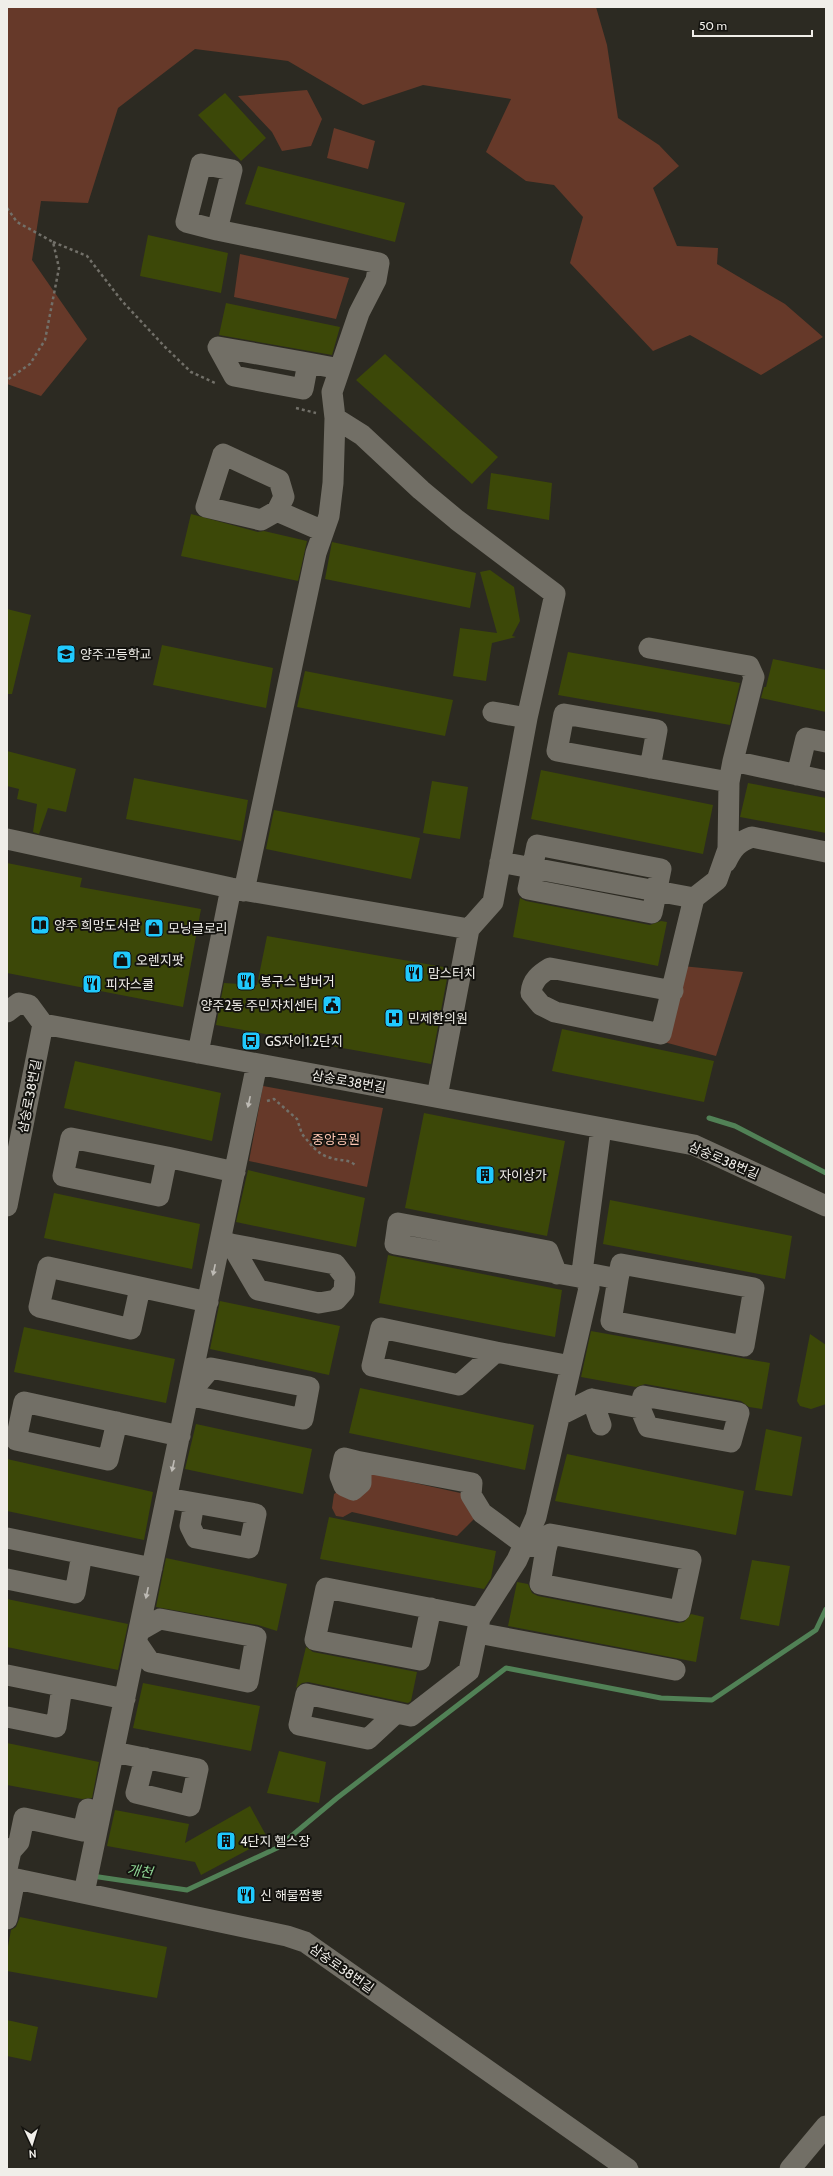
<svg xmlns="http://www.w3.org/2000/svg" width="833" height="2176" viewBox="0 0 833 2176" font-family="Cabin,'Noto Sans KR',sans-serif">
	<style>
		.green { fill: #663929 }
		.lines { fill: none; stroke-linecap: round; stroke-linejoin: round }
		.stream { stroke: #518156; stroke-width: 5 }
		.building { fill: #3c4808 }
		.path { stroke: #727069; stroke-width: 2.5; stroke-dasharray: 3 3; stroke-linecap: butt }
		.minor { stroke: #726f66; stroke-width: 21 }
		.oneway { fill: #bebbb5 }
		.labels { text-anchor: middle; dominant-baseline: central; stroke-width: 4; stroke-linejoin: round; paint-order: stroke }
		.poi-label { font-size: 13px; fill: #f0eee9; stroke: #14130f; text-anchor: start }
		.street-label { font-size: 13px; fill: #f0eee9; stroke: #14130f }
		.park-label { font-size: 13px; fill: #ffc8b4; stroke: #14130f }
		.water-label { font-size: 14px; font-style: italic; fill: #8fd695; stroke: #14130f }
	</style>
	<rect width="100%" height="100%" fill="#2c2a22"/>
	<path class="green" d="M7 7H596L607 45 618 118 659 145 679 166 653 188 677 246 718 248 717 264 785 304 823 337 761 375 690 335 653 351 570 263 583 217 554 185 526 181 486 152 511 99 423 85 363 105 288 61 195 49 118 108 88 203 41 201 32 260 87 339 41 396 7 384Z
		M307 90 322 119 311 146 282 151 272 132 238 96Z
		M334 128 375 141 368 169 327 158Z
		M240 254 349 278 336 319 234 297Z
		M682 966 743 972 716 1056 664 1042Z
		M263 1086 383 1108 367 1187 249 1161Z
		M369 1473 465 1494 475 1518 457 1536 352 1512 343 1517 336 1516 332 1508 334 1494Z"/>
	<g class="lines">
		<path class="stream" d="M709 1118 735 1126 826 1173
			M92 1876 187 1890 277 1848 337 1798 506 1668 661 1698 712 1700 816 1630 826 1609"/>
	</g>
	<path class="building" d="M225 93 266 138 241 161 198 115Z
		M258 166 405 203 395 242 245 204Z
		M148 235 228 253 221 293 140 276Z
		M226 303 340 327 332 355 219 335Z
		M385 354 498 457 472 484 356 380Z
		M491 473 552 483 549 520 487 509Z
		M191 514 258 532 264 531 307 541 298 581 181 556Z
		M332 542 476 573 470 608 325 579Z
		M490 570 514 587 520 621 512 636 516 637 492 643 486 681 453 676 460 628 497 633 480 572Z
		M7 609 31 615 12 694H7Z
		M162 645 273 668 266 708 153 685Z
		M568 652 740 683 730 725 558 695Z
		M773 659 826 670V712L761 698 764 687H766Z
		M305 671 453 700 445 736 297 707Z
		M7 751 76 769 66 812 48 808 39 834 33 832 37 804 17 799 19 789 7 786Z
		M541 770 713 805 703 854 531 819Z
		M134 778 248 800 241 841 126 819Z
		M432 781 468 787 460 839 423 833Z
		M748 783 826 798V833L740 817Z
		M274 810 420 838 411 879 266 849Z
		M7 863 82 878 80 887 201 909 183 1007 7 973Z
		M520 898 526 901 650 925 661 921 667 922 658 966 513 937Z
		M267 936 449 968 431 1064 216 1025 224 983 257 985Z
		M562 1029 714 1061 704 1102 552 1071Z
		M75 1061 221 1093 212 1141 64 1108Z
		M424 1113 565 1141 547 1236 405 1208Z
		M248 1170 365 1198 356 1247 236 1222Z
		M54 1193 200 1224 192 1269 44 1238Z
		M610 1200 792 1236 785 1279 603 1244Z
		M388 1255 562 1290 555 1337 379 1303Z
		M220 1301 340 1326 329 1375 210 1349Z
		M24 1327 175 1359 166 1403 14 1372Z
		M591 1331 770 1363 762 1409 749 1407 741 1401 645 1384 636 1387 581 1377Z
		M810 1334 826 1345V1404L811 1409 800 1406 797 1401Z
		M360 1388 534 1425 525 1470 349 1433Z
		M196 1424 312 1449 303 1494 185 1469Z
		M766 1429 802 1437 792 1496 755 1490Z
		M567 1454 744 1491 736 1535 555 1501Z
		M7 1459 153 1492 144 1540 7 1511Z
		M329 1517 496 1551 491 1578 484 1589 320 1559Z
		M166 1558 287 1584 277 1631 258 1625 156 1607Z
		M752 1560 790 1566 779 1626 740 1619Z
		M517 1582 528 1584 532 1593 538 1596 678 1623 684 1622 691 1614 704 1617 696 1662 508 1626Z
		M7 1599 128 1624 118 1670 7 1647Z
		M306 1647 313 1652 417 1672 411 1701 408 1703 308 1682 302 1683 296 1688Z
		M143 1683 260 1706 251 1751 133 1728Z
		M7 1743 99 1762 92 1798 82 1799 7 1785Z
		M279 1751 326 1762 319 1803 267 1793Z
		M250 1806 268 1839 201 1875 195 1862 107 1846 115 1810 189 1824 185 1843Z
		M20 1917 167 1947 157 1998 7 1971V1952L11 1930 16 1927Z
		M7 2020 38 2027 31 2061 7 2056Z"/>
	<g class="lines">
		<path class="path" d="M7 208 17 222 53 242 59 268 45 340 30 364 7 380
			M53 242 87 256 122 301 165 347 191 372 217 384
			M296 408 316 413
			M267 1101 274 1099 297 1119 302 1134 312 1146
			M346 1145 354 1143C342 1136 325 1141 312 1146 318 1152 323 1156 331 1158 339 1161 349 1159 355 1165"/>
		<path class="minor" d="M217 230 232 170 201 164 186 222 217 230 379 263 376 280 359 313 332 392 335 418
			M308 363 218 347 234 376 303 389 308 363 340 369
			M277 511 284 497 279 480 223 454 206 507 261 520 277 511 323 531
			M649 648 749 666 754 677 733 761
			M493 712 527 718
			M650 768 657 730 564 714 557 751 729 782
			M797 775 806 738 826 742
			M7 839 231 888 469 929 437 1097
			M537 845 661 869 652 913 528 889Z
			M500 862 694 898 661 1034 555 1012 541 1005 531 993C532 980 540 974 550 968L673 991
			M726 862C733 848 738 842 752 837L826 852
			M244 891 316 553 329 516 333 483 335 418 362 435 421 490 457 520 555 594 527 718 493 902 469 929
			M694 898 717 880 728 849 729 782 733 761 826 781
			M7 1012 19 1003 29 1005 43 1024
			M198 1053 231 888
			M167 1157 71 1138 63 1176 159 1196 167 1157 235 1172
			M7 1206 43 1024 694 1145 826 1206
			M220 1241 231 1244 335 1264 345 1277 344 1291 336 1300 319 1303 258 1290 231 1244
			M582 1272 618 1279 611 1321 744 1346 754 1288 621 1264 618 1279
			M557 1274 548 1251 398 1223 395 1244 584 1278
			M140 1288 131 1329 39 1307 48 1267 208 1302
			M496 1352 381 1328 372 1366 459 1385 496 1352 571 1366
			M211 1368 309 1387 303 1419 188 1395Z
			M592 1399 640 1408 648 1427 731 1442 739 1413 643 1396 640 1408
			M560 1415 592 1399 601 1425
			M117 1422 108 1460 16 1440 24 1402 180 1436
			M356 1461 344 1458 340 1476 344 1486 353 1490 361 1483V1469L356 1461 472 1483 471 1495 482 1513 524 1544 546 1549 540 1584 680 1611 691 1560 550 1534 546 1549
			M167 1498 256 1514 249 1548 196 1538 190 1526 194 1503
			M7 1538 152 1568
			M7 1579 75 1593 82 1554
			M431 1608 420 1660 315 1640 326 1588 480 1618
			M478 1633 675 1670
			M137 1643 150 1662 248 1682 256 1637 160 1619 139 1631
			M7 1675 125 1699
			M396 1713 368 1739 299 1725 306 1694 411 1716 469 1671 480 1618 517 1560 536 1517 589 1288 582 1272 601 1128
			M7 1717 56 1727 62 1687
			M114 1752 198 1769 190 1806 136 1793 145 1758
			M7 1869 11 1851 19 1842 24 1818 83 1831 88 1809 91 1815
			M7 1877 287 1936 305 1942 628 2169
			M84 1893 257 1064
			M7 1919 15 1879
			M790 2169 826 2126"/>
	</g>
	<defs><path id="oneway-solid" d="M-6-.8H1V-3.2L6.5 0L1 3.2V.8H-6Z"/></defs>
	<g class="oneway">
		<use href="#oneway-solid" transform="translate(249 1102) rotate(102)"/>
		<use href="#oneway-solid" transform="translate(214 1270) rotate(102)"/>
		<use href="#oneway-solid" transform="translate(173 1466) rotate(102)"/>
		<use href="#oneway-solid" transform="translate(147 1593) rotate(102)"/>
	</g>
	<defs>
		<symbol id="school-square" viewBox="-11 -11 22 22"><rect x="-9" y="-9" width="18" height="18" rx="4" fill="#20c9fd" stroke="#14130f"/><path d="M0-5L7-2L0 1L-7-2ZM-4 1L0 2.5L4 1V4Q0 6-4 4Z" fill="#111"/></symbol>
		<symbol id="library-square" viewBox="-11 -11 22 22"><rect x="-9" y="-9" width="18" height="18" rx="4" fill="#20c9fd" stroke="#14130f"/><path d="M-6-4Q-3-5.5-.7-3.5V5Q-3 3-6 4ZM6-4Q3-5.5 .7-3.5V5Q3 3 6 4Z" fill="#111"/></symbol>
		<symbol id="shop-square" viewBox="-11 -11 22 22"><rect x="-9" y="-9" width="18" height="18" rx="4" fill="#20c9fd" stroke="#14130f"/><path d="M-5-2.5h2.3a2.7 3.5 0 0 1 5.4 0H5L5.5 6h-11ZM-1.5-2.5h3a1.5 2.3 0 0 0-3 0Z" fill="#111"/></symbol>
		<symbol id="restaurant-square" viewBox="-11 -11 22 22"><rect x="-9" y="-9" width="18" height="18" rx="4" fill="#20c9fd" stroke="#14130f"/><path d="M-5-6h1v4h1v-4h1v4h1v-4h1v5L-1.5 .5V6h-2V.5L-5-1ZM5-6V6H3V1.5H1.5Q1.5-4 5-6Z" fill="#111"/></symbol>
		<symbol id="civic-square" viewBox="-11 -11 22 22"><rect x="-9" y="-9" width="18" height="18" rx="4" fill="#20c9fd" stroke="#14130f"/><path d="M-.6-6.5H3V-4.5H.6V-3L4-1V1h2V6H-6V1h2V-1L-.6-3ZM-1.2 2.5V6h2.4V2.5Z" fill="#111"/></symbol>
		<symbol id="hospital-square" viewBox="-11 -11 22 22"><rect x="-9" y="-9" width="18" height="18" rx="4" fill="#20c9fd" stroke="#14130f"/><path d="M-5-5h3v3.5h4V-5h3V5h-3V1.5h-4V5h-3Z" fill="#111"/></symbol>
		<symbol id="bus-square" viewBox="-11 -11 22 22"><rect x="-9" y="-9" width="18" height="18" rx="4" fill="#20c9fd" stroke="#14130f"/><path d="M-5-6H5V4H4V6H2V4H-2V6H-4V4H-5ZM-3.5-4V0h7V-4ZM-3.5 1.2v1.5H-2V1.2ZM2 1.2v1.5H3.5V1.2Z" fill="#111"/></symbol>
		<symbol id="building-square" viewBox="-11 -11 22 22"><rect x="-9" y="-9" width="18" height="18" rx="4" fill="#20c9fd" stroke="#14130f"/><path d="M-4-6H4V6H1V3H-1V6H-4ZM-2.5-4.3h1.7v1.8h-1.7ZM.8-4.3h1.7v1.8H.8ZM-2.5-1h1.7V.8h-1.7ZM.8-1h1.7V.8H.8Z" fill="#111"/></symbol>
	</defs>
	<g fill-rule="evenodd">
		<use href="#school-square" x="55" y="643" width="22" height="22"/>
		<use href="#library-square" x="29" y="914" width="22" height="22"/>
		<use href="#shop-square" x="143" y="917" width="22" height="22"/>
		<use href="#shop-square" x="111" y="949" width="22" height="22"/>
		<use href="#restaurant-square" x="403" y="962" width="22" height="22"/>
		<use href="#restaurant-square" x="235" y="970" width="22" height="22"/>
		<use href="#restaurant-square" x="81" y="973" width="22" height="22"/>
		<use href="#civic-square" x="321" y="994" width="22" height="22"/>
		<use href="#hospital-square" x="383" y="1007" width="22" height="22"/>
		<use href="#bus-square" x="240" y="1030" width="22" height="22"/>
		<use href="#building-square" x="474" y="1164" width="22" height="22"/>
		<use href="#building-square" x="215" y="1830" width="22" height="22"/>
		<use href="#restaurant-square" x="235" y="1884" width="22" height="22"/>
	</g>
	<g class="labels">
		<g class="poi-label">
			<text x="80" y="654">양주고등학교</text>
			<text x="54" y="925">양주 희망도서관</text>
			<text x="168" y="928">모닝글로리</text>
			<text x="136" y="960">오렌지팟</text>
			<text x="428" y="973">맘스터치</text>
			<text x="260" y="981">봉구스 밥버거</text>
			<text x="106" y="984">피자스쿨</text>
			<text x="318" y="1005" text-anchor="end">양주2동 주민자치센터</text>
			<text x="408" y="1018">민제한의원</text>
			<text x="265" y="1041">GS자이1.2단지</text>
			<text x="499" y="1175">자이상가</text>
			<text x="240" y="1841">4단지 헬스장</text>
			<text x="260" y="1895">신 해물짬뽕</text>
		</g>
		<g class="street-label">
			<text transform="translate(349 1081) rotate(10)">삼숭로38번길</text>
			<text transform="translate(29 1096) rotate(-79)">삼숭로38번길</text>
			<text transform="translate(724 1160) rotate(23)">삼숭로38번길</text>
			<text transform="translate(342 1968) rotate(35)">삼숭로38번길</text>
		</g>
		<g class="park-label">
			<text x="336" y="1139">중앙공원</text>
		</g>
		<g class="water-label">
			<text transform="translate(140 1871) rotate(8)">개천</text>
		</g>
	</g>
	<rect width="833" height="2176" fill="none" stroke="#f0eee9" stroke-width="16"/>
	<g transform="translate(32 2144) rotate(176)" stroke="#14130f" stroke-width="3" paint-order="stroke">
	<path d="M0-3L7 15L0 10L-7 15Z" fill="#f0eee9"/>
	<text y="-6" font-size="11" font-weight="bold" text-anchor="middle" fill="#f0eee9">N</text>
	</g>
	<path d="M693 30v6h119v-6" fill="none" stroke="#f0eee9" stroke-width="2"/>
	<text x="699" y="30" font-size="12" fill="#f0eee9" stroke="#14130f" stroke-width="3" paint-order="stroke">50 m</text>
</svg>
